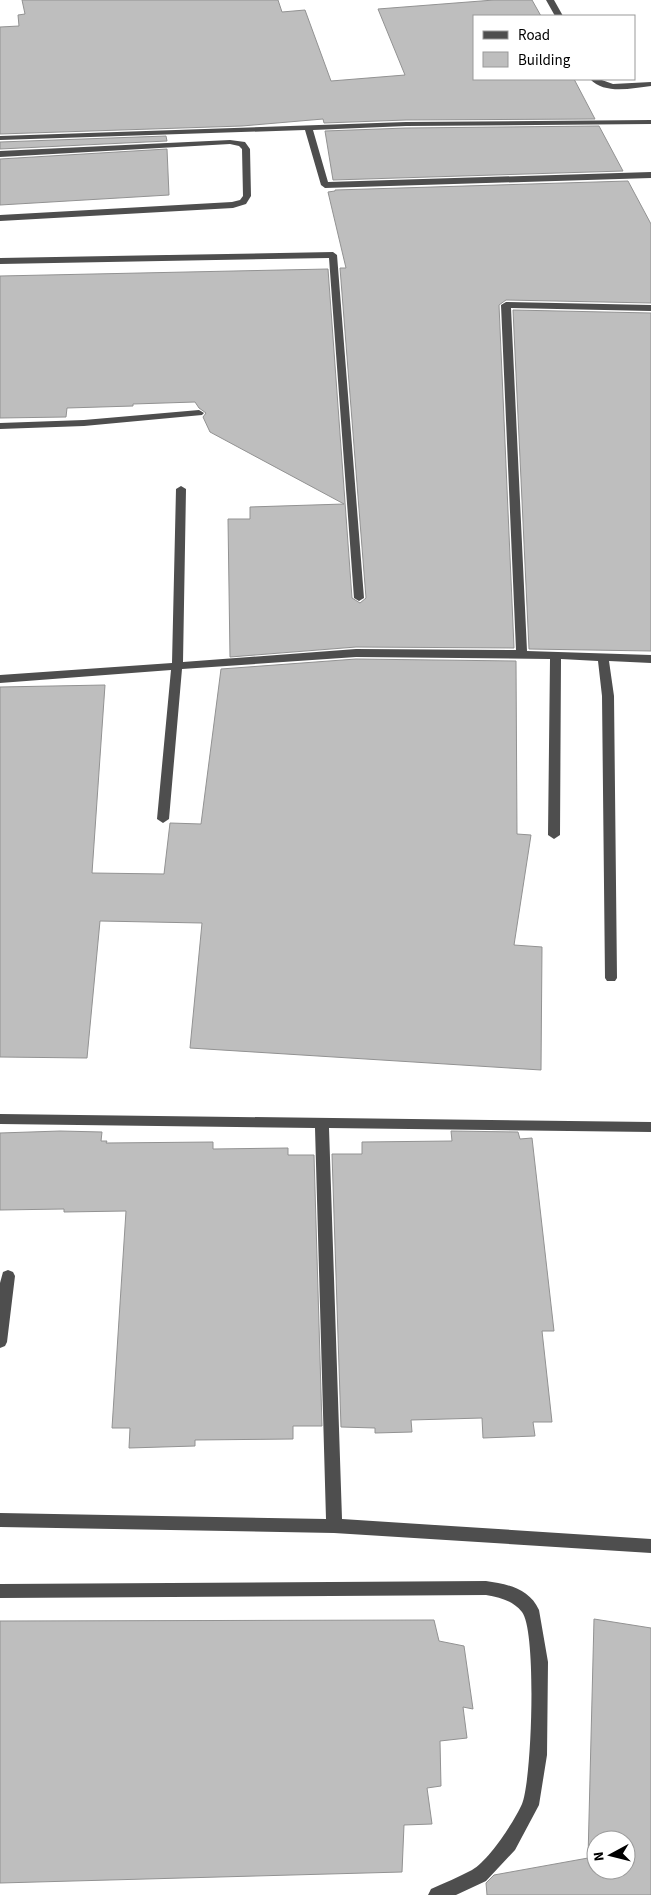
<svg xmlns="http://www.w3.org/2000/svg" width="651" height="1895" viewBox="0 0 651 1895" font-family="'Source Sans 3',sans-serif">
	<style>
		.building { fill: #bebebe; stroke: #929292; fill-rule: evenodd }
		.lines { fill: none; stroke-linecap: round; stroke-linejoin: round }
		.minor { fill: #4e4e4e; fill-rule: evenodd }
	</style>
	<rect width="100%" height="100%" fill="#fff"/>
	<path class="building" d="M22 0H278L282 12 305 10 331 81 405 75 378 9 494 0H532L541 16H475V79H574L595 119 406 120 324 123 323 119 242 126 0 134V27L19 26 18 15 25 14Z
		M599 126 623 171 333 180 325 131 406 128Z
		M166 136 167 141 0 149V142Z
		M167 149 169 195 0 205V159Z
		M628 181 651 224V303L506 300 499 305 514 648 356 647 230 657 228 519H250V507L344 504 210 432 203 417 206 413 199 408 195 402 133 404V406L67 408 66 417 0 418V276L328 269 352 598 360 603 366 598 340 268H346L328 192 335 191V190Z
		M513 310 651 313V651L529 649Z
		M356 659 516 661 517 834 531 835 514 945 542 947 541 1070 190 1048 202 923 100 921 87 1058 0 1057V687L105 685 92 873 164 874 170 823 201 824 221 669Z
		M60 1131 102 1132 101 1141H107L106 1143 213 1142V1149L288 1148V1155H314L322 1426H293V1439L195 1440V1446L129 1448 130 1428H112L126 1211 64 1212V1209L0 1210V1133Z
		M451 1131 518 1132 520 1139 532 1138 554 1331H542L552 1422H533L535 1436 483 1438 482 1418 411 1420 412 1432 375 1433V1428L341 1427 332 1154H362V1142L452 1141Z
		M594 1619 651 1628V1895H487L486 1883 494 1875 588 1858ZM596 1840H626V1870H596Z
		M434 1620 439 1641 464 1646 473 1709 463 1707 467 1738 440 1741 441 1786 427 1788 432 1824 404 1825 402 1872 0 1883V1621Z"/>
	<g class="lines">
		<path class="minor" d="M546 0H554L563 16H555Z
			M590 79H599L613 84 651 82V86C632 88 605 95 590 79Z
			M651 120V124L406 126 313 130 328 182 651 172V178L325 188 321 185 305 130 0 140V136L406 122Z
			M230 140 245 142 250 149 251 196 246 204 233 208 0 221V215L232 202 240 200 243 196 242 149 239 146 230 144 0 157V151Z
			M333 252 337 255 364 598 359 601 354 598 329 258 0 264V258Z
			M506 302 651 305V311L511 308 527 651 651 655V663L609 661 614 696 617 978 615 981H607L605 978 602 696 598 661 561 659 560 835 554 839 548 835 550 659 356 657 182 669 169 819 163 823 157 819 171 670 0 683V675L172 663 176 489 181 486 186 489 183 662 356 649 516 650 501 305Z
			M199 410 204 413 202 415 84 426 0 429V423L84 420Z
			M0 1114 651 1122V1132L329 1128 342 1519 651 1539V1553L334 1533 0 1527V1513L326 1519 315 1128 0 1124Z
			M8 1270 13 1272 15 1276 7 1342 5 1346 0 1348V1283L3 1272Z
			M486 1581C507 1584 529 1588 539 1610L548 1662 547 1755 539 1805 515 1850 486 1881 456 1895H428L431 1889C444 1883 459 1877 472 1870 489 1860 514 1822 522 1804 532 1780 537 1631 522 1612 512 1600 501 1598 486 1595L0 1598V1584Z"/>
	</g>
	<rect x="473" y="15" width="162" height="65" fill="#ffffff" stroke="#999999"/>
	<rect x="483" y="31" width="25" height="8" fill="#4e4e4e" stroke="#999999"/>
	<text x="518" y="40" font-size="15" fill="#000000">Road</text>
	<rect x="483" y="52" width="25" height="15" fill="#bebebe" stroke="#999999"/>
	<text x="518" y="65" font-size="15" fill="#000000">Building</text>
	<g transform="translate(611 1855) rotate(263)"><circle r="24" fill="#ffffff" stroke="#999999"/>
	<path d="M0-4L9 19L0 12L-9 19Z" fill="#000000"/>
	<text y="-8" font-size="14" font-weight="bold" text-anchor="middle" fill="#000000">N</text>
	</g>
</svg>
